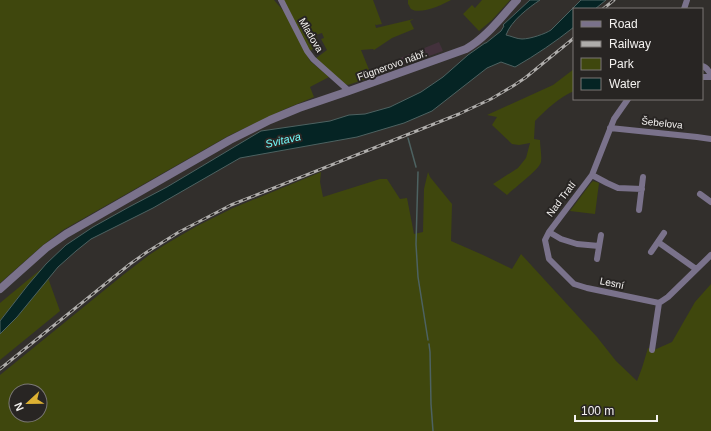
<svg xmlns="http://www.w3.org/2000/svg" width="711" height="431" viewBox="0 0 711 431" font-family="Helvetica,sans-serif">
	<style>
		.industrial { fill: #43313c }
		.green { fill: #3f470d; fill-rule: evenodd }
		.water { fill: #052424; stroke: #4d6261 }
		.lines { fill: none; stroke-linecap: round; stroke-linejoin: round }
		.stream { stroke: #4d6261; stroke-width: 1.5 }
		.minor { stroke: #7a728b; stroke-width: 6 }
		.tertiary { stroke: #7a728b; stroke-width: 8 }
		.rail-casing { stroke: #afadab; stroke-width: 3 }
		.rail { stroke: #282523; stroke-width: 1.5; stroke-dasharray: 4.5; stroke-linecap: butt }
		.labels { text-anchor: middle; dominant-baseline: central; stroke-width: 4; stroke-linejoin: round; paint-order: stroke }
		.street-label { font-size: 10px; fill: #f4f2f0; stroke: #282523 }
		.water-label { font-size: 11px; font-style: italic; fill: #73fcfc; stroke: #282523 }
	</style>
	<rect width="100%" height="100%" fill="#322f2c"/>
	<path class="industrial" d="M439 42 443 51 402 66 400 58Z"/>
	<path class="green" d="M0 0H274L286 14 310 61 329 77 310 87 314 97 285 109 228 136 63 230 43 245 0 283Z
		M283 0H373L382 24 376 25 375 24 376 28 414 19 410 21 414 29 392 38 374 50 373 49 361 50 372 77 348 85 345 84 315 59 327 50 321 39 324 38 322 33 316 35 318 40 317 46 310 51Z
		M408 0H451C442 5 420 15 411 9 410 8 409 5 408 4Z
		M482 0H510L492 20 479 31 463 14 472 5 475 8Z
		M574 69V91C558 98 547 109 535 121L534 139 540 140C540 147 542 155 541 162 539 170 514 188 507 195L493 184 518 168 526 158 530 143 519 145 512 144 492 125 497 117 487 115 553 85Z
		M321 172 320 182 323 197 380 179H387L400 199 407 198 414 234 423 232 424 189 428 172 430 177 452 204 451 241 483 255 512 269 521 254 597 337 616 361 637 381 642 368 648 348 654 350 672 342 695 302 711 284V431H0V375L123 275 149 255 166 244 197 226 233 208ZM16 391H40V415H16Z
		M593 181 599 183 595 214 570 211 591 183Z
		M46 265 28 285 0 321V303Z
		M48 278 60 311 0 360V334L17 317Z"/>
	<path class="water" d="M530 0H540C528 8 511 21 506 35 511 36 517 39 522 39 530 39 545 34 551 30L581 0H606L595 9H574V27C555 42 536 55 515 67L501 62 487 68 432 111 404 123 357 137 240 158 153 208 91 239 76 251 58 267 17 317 0 334V321L28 285 46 264 66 245 93 227 129 207 167 187 261 131 330 121 349 115 365 114 390 107 421 92 443 77 468 55 485 43H486L501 31 504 26 503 25Z"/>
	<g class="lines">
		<path class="stream" d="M408 138 416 167
			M418 172 416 244 418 277 428 340
			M429 344 430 352 431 404 433 431"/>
		<path class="minor" d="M281 0 307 51 313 59 349 91
			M684 9 687 0
			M702 66C706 67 709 71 711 75
			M702 77H711
			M628 99 614 119 592 175 549 232 545 240 549 259 574 284 587 288 659 303 668 297 711 255
			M610 128 697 137 711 139
			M592 175 607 183 618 188 642 189
			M700 194 711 202
			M639 210 643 177
			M549 232 561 239 577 244 599 246
			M658 242 696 269
			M651 252 664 233
			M597 259 601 235
			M652 350 659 303"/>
		<path class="tertiary" d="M0 289 46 248 66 234 230 140 270 120 299 108 349 91 466 49C487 37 501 17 517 0"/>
		<defs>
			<path id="rail" d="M603 9 614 0
				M0 369 130 264 147 252 179 232 231 205 459 114 491 99 513 86 525 78 574 38"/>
		</defs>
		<use href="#rail" class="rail-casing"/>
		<use href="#rail" class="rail"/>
	</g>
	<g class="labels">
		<g class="street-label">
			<text transform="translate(311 35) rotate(60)">Mladova</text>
			<text transform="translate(392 65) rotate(-20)">Fügnerovo nábř.</text>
			<text transform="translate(662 123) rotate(6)">Šebelova</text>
			<text transform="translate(561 199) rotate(-53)">Nad Tratí</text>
			<text transform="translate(612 283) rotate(12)">Lesní</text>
		</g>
		<g class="water-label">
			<text transform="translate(283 140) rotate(-13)">Svitava</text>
		</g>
	</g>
	<rect x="573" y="8" width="130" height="92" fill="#282523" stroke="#7a7775"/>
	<rect x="581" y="21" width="20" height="6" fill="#7a728b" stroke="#7a7775"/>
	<text x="609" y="28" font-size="12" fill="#f4f2f0">Road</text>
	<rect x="581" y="41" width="20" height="6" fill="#afadab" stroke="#7a7775"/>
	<text x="609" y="48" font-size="12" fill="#f4f2f0">Railway</text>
	<rect x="581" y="58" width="20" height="12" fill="#3f470d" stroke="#7a7775"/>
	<text x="609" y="68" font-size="12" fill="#f4f2f0">Park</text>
	<rect x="581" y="78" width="20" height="12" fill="#052424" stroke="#7a7775"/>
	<text x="609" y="88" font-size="12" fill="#f4f2f0">Water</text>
	<g transform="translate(28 403) rotate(248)"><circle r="19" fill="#282523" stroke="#7a7775"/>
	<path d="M0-3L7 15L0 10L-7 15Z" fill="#ddb133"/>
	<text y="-6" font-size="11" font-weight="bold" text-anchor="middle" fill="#f4f2f0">N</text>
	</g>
	<path d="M575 415v6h82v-6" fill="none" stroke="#f4f2f0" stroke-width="2"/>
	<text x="581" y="415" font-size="12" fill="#f4f2f0" stroke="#282523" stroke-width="3" paint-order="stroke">100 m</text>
</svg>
